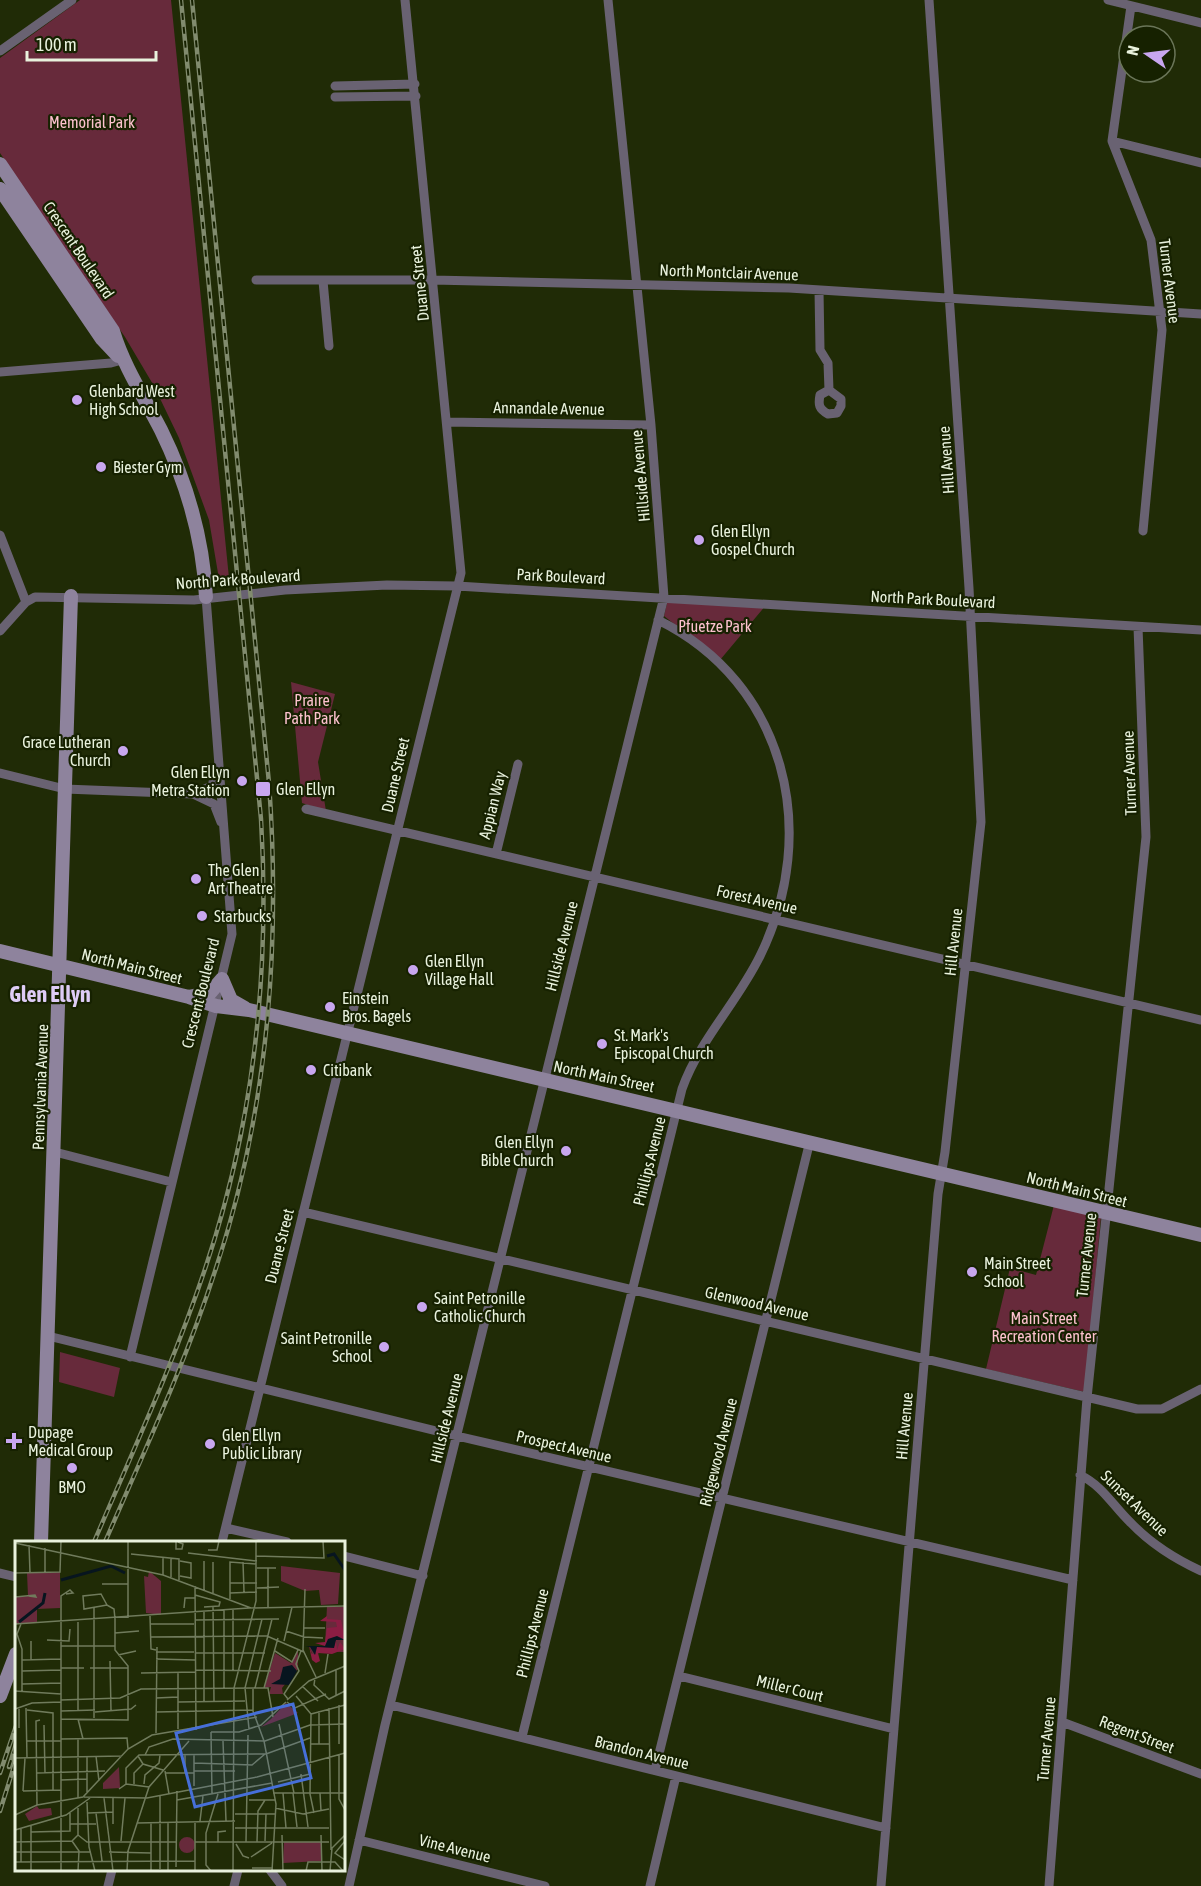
<svg xmlns="http://www.w3.org/2000/svg" width="1201" height="1886" viewBox="0 0 1201 1886" font-family="'Asap Condensed',sans-serif">
	<style>
		.green { fill: #672a3b }
		.lines { fill: none; stroke-linecap: round; stroke-linejoin: round }
		.street { stroke: #696272; stroke-width: 9 }
		.secondary { stroke: #8e839d; stroke-width: 14 }
		.rail-casing { stroke: #818b6e; stroke-width: 4.5 }
		.rail { stroke: #162100; stroke-width: 2; stroke-dasharray: 7; stroke-linecap: butt }
		.poi-dot { fill: #c8a6ef; stroke: #162100; stroke-width: 2 }
		.labels { text-anchor: middle; dominant-baseline: central; stroke-width: 4.5; stroke-linejoin: round; paint-order: stroke }
		.park-label { font-size: 16px; fill: #fdc1ce; stroke: #162100 }
		.street-label { font-size: 16px; fill: #e9f2dd; stroke: #162100 }
		.poi-label { font-size: 16px; fill: #e9f2dd; stroke: #162100; text-anchor: start }
		.district-label { font-size: 22px; font-weight: bold; fill: #deccf6; stroke: #162100 }
		.inset-river { fill: none; stroke: #07151f; stroke-width: 3 }
		.inset-road { fill: none; stroke: #707b5c; stroke-width: 1.5 }
		.view { fill: #466fd9; fill-opacity: 0.15; stroke: #466fd9; stroke-width: 3 }
		.inset-edge { fill: none; stroke: #e9f2dd; stroke-width: 3 }
	</style>
	<rect width="100%" height="100%" fill="#202b06"/>
	<path class="green" d="M80 0H171L229 578 219 579 209 520 179 438 154 386 125 337 0 153V58Z
		M668 599 766 605 720 660 664 616Z
		M291 682 335 694 318 762 326 811 302 803Z
		M1054 1205 1101 1216 1085 1392 986 1369 1010 1268 1036 1275Z
		M60 1352 120 1368 114 1397 59 1382Z"/>
	<g class="lines">
		<path class="street" d="M1108 0 1201 23
			M1131 6 1112 141 1151 240 1162 330 1143 531
			M0 51 72 0
			M335 86 415 84
			M335 97 416 96
			M1112 141 1201 163
			M256 280H433L789 288 1201 314
			M323 281 329 346
			M819 290 820 350 828 363 829 390 820 395C818 405 819 409 828 414L837 413 841 406V399L829 390
			M0 372 111 363 122 360
			M447 422 651 425
			M0 535 26 602
			M0 631 26 602 35 597 194 600 285 590 387 585 457 586 1201 630
			M0 773 65 789 193 794 212 786 217 768
			M193 794 214 804 221 822
			M306 809 1201 1020
			M496 854 518 764
			M55 1152 171 1182
			M303 1212 1137 1409H1162L1201 1389
			M48 1336 457 1436 1073 1580
			M130 1357 232 934 206 597
			M1080 1475C1103 1486 1113 1506 1131 1523 1151 1544 1175 1559 1201 1571
			M226 1528 287 1542
			M222 1542 461 573 405 0
			M344 1556 423 1576
			M0 1573 16 1577
			M679 1676 894 1729
			M391 1705 886 1828
			M1062 1722 1201 1774
			M522 1737 682 1089C700 1039 737 1003 760 956 821 832 786 683 658 620
			M655 1770 810 1141
			M359 1840 545 1886
			M270 1870 282 1886
			M108 1886 112 1870
			M234 1886 238 1870
			M349 1886 385 1725 664 597 651 425 608 0
			M650 1886 676 1776
			M881 1886 938 1194 945 1152 981 822 969 588 929 0
			M1049 1886 1087 1398 1146 837 1138 627"/>
		<path class="secondary" d="M0 164 113 331C124 367 144 397 161 430 187 483 203 538 206 597
			M0 189 102 339 118 356
			M0 951 189 997 216 1006 249 1010 1201 1235
			M189 997 210 993 222 979 231 1000 245 1008
			M41 1542 71 596
			M0 1696 16 1654"/>
		<defs>
			<path id="rail" d="M94 1542C133 1451 175 1360 206 1266 254 1122 270 969 261 819L181 0
				M105 1542C144 1452 186 1362 216 1268 268 1111 281 948 269 783L192 0
				M9 1767 16 1744
				M0 1773 16 1726
				M0 1811 16 1760"/>
		</defs>
		<use href="#rail" class="rail-casing"/>
		<use href="#rail" class="rail"/>
	</g>
	<g class="poi-dot">
		<circle cx="77" cy="400" r="6"/>
		<circle cx="101" cy="467" r="6"/>
		<circle cx="699" cy="540" r="6"/>
		<circle cx="123" cy="751" r="6"/>
		<circle cx="242" cy="781" r="6"/>
		<rect x="255" y="781" width="16" height="16" rx="3"/>
		<circle cx="196" cy="879" r="6"/>
		<circle cx="202" cy="916" r="6"/>
		<circle cx="413" cy="970" r="6"/>
		<circle cx="330" cy="1007" r="6"/>
		<circle cx="602" cy="1044" r="6"/>
		<circle cx="311" cy="1070" r="6"/>
		<circle cx="566" cy="1151" r="6"/>
		<circle cx="972" cy="1272" r="6"/>
		<circle cx="422" cy="1307" r="6"/>
		<circle cx="384" cy="1347" r="6"/>
		<path d="M11 1432h6v6h6v6h-6v6h-6v-6h-6v-6h6z"/>
		<circle cx="210" cy="1444" r="6"/>
		<circle cx="72" cy="1468" r="6"/>
	</g>
	<g class="labels">
		<g class="park-label">
			<text x="92" y="122">Memorial Park</text>
			<text x="715" y="626">Pfuetze Park</text>
			<text x="312" y="700">Praire<tspan x="312" dy="18">Path Park</tspan></text>
			<text x="1044" y="1318">Main Street<tspan x="1044" dy="18">Recreation Center</tspan></text>
		</g>
		<g class="street-label">
			<text transform="translate(79 250) rotate(56)">Crescent Boulevard</text>
			<text transform="translate(729 272) rotate(2)">North Montclair Avenue</text>
			<text transform="translate(1170 281) rotate(83)">Turner Avenue</text>
			<text transform="translate(419 283) rotate(-96)">Duane Street</text>
			<text transform="translate(549 408) rotate(1)">Annandale Avenue</text>
			<text transform="translate(946 460) rotate(-94)">Hill Avenue</text>
			<text transform="translate(640 476) rotate(-95)">Hillside Avenue</text>
			<text transform="translate(561 576) rotate(3)">Park Boulevard</text>
			<text transform="translate(238 579) rotate(-4)">North Park Boulevard</text>
			<text transform="translate(933 599) rotate(3)">North Park Boulevard</text>
			<text transform="translate(1129 773) rotate(-92)">Turner Avenue</text>
			<text transform="translate(395 775) rotate(-77)">Duane Street</text>
			<text transform="translate(492 805) rotate(-76)">Appian Way</text>
			<text transform="translate(757 899) rotate(13)">Forest Avenue</text>
			<text transform="translate(953 942) rotate(-84)">Hill Avenue</text>
			<text transform="translate(561 946) rotate(-76)">Hillside Avenue</text>
			<text transform="translate(132 966) rotate(14)">North Main Street</text>
			<text transform="translate(200 993) rotate(-76)">Crescent Boulevard</text>
			<text transform="translate(604 1076) rotate(12)">North Main Street</text>
			<text transform="translate(40 1087) rotate(-88)">Pennsylvania Avenue</text>
			<text transform="translate(649 1161) rotate(-76)">Phillips Avenue</text>
			<text transform="translate(1077 1189) rotate(14)">North Main Street</text>
			<text transform="translate(279 1246) rotate(-76)">Duane Street</text>
			<text transform="translate(1086 1255) rotate(-84)">Turner Avenue</text>
			<text transform="translate(757 1303) rotate(13)">Glenwood Avenue</text>
			<text transform="translate(446 1418) rotate(-76)">Hillside Avenue</text>
			<text transform="translate(904 1426) rotate(-85)">Hill Avenue</text>
			<text transform="translate(564 1446) rotate(13)">Prospect Avenue</text>
			<text transform="translate(718 1452) rotate(-76)">Ridgewood Avenue</text>
			<text transform="translate(1135 1503) rotate(44)">Sunset Avenue</text>
			<text transform="translate(532 1633) rotate(-76)">Phillips Avenue</text>
			<text transform="translate(790 1688) rotate(14)">Miller Court</text>
			<text transform="translate(1137 1734) rotate(21)">Regent Street</text>
			<text transform="translate(1046 1739) rotate(-85)">Turner Avenue</text>
			<text transform="translate(642 1752) rotate(14)">Brandon Avenue</text>
			<text transform="translate(455 1848) rotate(14)">Vine Avenue</text>
		</g>
		<g class="poi-label">
			<text x="89" y="391">Glenbard West<tspan x="89" dy="18">High School</tspan></text>
			<text x="113" y="467">Biester Gym</text>
			<text x="711" y="531">Glen Ellyn<tspan x="711" dy="18">Gospel Church</tspan></text>
			<text x="111" y="742" text-anchor="end">Grace Lutheran<tspan x="111" dy="18">Church</tspan></text>
			<text x="230" y="772" text-anchor="end">Glen Ellyn<tspan x="230" dy="18">Metra Station</tspan></text>
			<text x="276" y="789">Glen Ellyn</text>
			<text x="208" y="870">The Glen<tspan x="208" dy="18">Art Theatre</tspan></text>
			<text x="214" y="916">Starbucks</text>
			<text x="425" y="961">Glen Ellyn<tspan x="425" dy="18">Village Hall</tspan></text>
			<text x="342" y="998">Einstein<tspan x="342" dy="18">Bros. Bagels</tspan></text>
			<text x="614" y="1035">St. Mark's<tspan x="614" dy="18">Episcopal Church</tspan></text>
			<text x="323" y="1070">Citibank</text>
			<text x="554" y="1142" text-anchor="end">Glen Ellyn<tspan x="554" dy="18">Bible Church</tspan></text>
			<text x="984" y="1263">Main Street<tspan x="984" dy="18">School</tspan></text>
			<text x="434" y="1298">Saint Petronille<tspan x="434" dy="18">Catholic Church</tspan></text>
			<text x="372" y="1338" text-anchor="end">Saint Petronille<tspan x="372" dy="18">School</tspan></text>
			<text x="28" y="1432">Dupage<tspan x="28" dy="18">Medical Group</tspan></text>
			<text x="222" y="1435">Glen Ellyn<tspan x="222" dy="18">Public Library</tspan></text>
			<text x="72" y="1487" text-anchor="middle">BMO</text>
		</g>
		<g class="district-label">
			<text x="50" y="994">Glen Ellyn</text>
		</g>
	</g>
	<g transform="translate(15 1541)">
		<rect width="330" height="330" fill="#202b06"/>
		<path d="M266 25 325 32 323 63 306 64 304 49 290 50 266 40ZM134 30 146 40V74L131 72 129 35 133 36ZM45 31V67L22 68V82L0 83V56L13 55 12 32ZM312 65 330 66V111H304L300 120 294 105H310ZM283 108V128L267 147 268 153H254L256 146 249 147 260 112 276 122ZM271 162 283 172 246 186 256 178ZM104 226 105 247 88 248V242ZM22 265 24 268 36 267 37 274 14 280 10 273ZM164 304a8 8 0 1 1 16 0a8 8 0 1 1-16 0ZM269 301H306V320L268 322Z" fill="#672a3b"/>
		<path d="M312 65V78L326 79 330 98H314L310 105H320V100L326 98 321 100 322 109 325 101 330 108 317 113 303 112 305 120 301 122 297 119 294 105 297 113H301L300 106 310 105 300 102 310 101 312 87 322 86 321 81 305 80 312 75Z" fill="#8a1d43"/>
		<path d="M322 95 330 99H321L319 107 302 106 300 114 295 106 290 105H310L313 98ZM277 124 282 130 274 144 256 143 265 138 268 126Z" fill="#07151f"/>
		<path class="inset-river" d="M312 15 319 13 330 29M46 39 96 25 110 32M4 81 28 62 30 52"/>
		<path class="inset-road" d="M161 1V8H167L168 3 163 1M0 2 148 34 236 67M14 4 15 32M30 7V31M193 9H202L204 0M173 12 242 20M116 13 164 18V39M241 15 309 17 308 0M228 21 229 51M242 27H261M253 27V67M0 32 45 31 46 0M148 34V16M165 35 176 37V22L165 20M156 36V17M215 42H242M87 43H113M180 45 181 189M242 47 264 46M290 48 288 109 301 136M189 49V20M198 52V21M215 52 242 51M180 54 205 61 204 65 189 66M0 56 20 54 21 56 14 55M215 58V21L241 23M92 64 86 53 68 55 69 68 92 64 99 68 100 78M198 65 199 161M169 67 170 57H180M218 68V129M209 69V148M189 71V161M135 75 136 108 141 109M113 77V0M180 79 264 78M63 81V169M0 83 234 67 330 65M6 83 2 93 7 108V150M136 83H179M289 87H310M271 90 289 96 308 97M100 92 124 90M136 96 252 95 289 111M32 99 54 100 55 88M16 100V119M269 100 277 66M46 105H100M260 110 277 121 283 109M141 111H179M180 112H250M103 114 121 110M141 118 180 119M7 119 46 118M95 120 96 170M46 127H69M75 127H113M180 129 256 130M7 130 46 129M126 132 181 131M163 132V188M310 132 313 113M300 137 299 144 314 158 330 150M7 143 46 142M287 145 303 160M238 147V170L249 200 261 263 257 330M240 147 257 78M249 147 263 97M0 150 46 153M281 155 296 173 295 253 299 272M321 155V128M141 157 163 156M273 158 269 153 284 130 281 123 286 110M46 159 105 157 126 148 253 147 258 176M272 159 294 140 330 125M163 161 230 160M272 161 280 167 311 153M324 164V203M11 167 12 217M314 167 316 309M0 168 17 162 46 161M4 168V187M12 169 38 172V249M46 170 80 169M304 170V203M80 171 116 168 121 164M141 171 238 169M296 173 330 164M79 177V67M46 178 113 179V125L100 109V78M63 178 68 198M264 183 279 252M29 184 30 232M234 188 230 147 247 78M196 191H224L246 184 271 161M196 191 197 253M141 192 142 106M46 198 112 197 113 208M12 200H46M208 200 211 280M295 203H314M179 213V245M130 214 134 206 158 198 250 200 295 184 330 183M324 214V258L330 269M81 215 84 240M123 215 128 223 148 229M72 216V252M0 217 107 215M179 222 237 224 250 213M150 230 154 253M179 230H220M22 232 90 230M150 232H179M170 232V213M286 233 293 286M46 239 72 238M263 241 295 233M111 243 134 246M119 243V232L128 223M129 243 130 234 144 222 145 214M104 248 111 243V227L124 214 251 213 295 197M8 250 46 249M8 250 10 217M258 252H330M268 252 271 287M278 252 282 286M305 252 306 270M69 256 132 257 242 236 330 212M63 257V198M89 257 98 330M98 257V283M162 259 257 242M234 259H260M72 261 74 306 80 330M22 264 21 180 25 179M260 267 288 273 314 268M73 272 98 271M81 272 87 320M220 273H260M0 274 22 264 68 256 113 208 137 194 242 176M185 280 188 255M122 282 220 280M136 282V330M55 283H81M16 285V330M220 287H314M6 288V321M0 289 51 274 75 257M16 291 55 290V272M63 294 72 301H161M267 294 268 330M306 294 307 330M57 300 63 294V267M57 300 64 310 63 330M106 300 110 257M250 300 251 273M330 300 320 312 330 319M0 301 57 300M180 301H314M203 301V291L211 290M231 301 233 194M242 301 243 270 250 259M221 303 228 315 234 317M0 311H76M94 311 136 312M236 316 257 302M0 321 180 320M161 326 162 250M237 327H258M145 328V255M46 330V55L55 49 58 52 51 53M112 330 113 310 134 246 174 200M153 330V281M180 330V281M196 330 191 324V292L203 253M218 330 219 147 241 60V0M291 330 293 321H320L328 330M315 330 317 307 330 294"/>
		<path class="view" d="M278 163 296 237 180 266 161 192Z"/>
		<rect width="330" height="330" class="inset-edge"/>
	</g>
	<g transform="translate(1147 54) rotate(284)"><circle r="28" fill="#162100" stroke="#6a7558" stroke-width="1.5"/>
	<path d="M0-4.5L10 22L0 15L-10 22Z" fill="#c8a6ef"/>
	<text y="-9" font-size="16" font-weight="bold" text-anchor="middle" fill="#e9f2dd">N</text>
	</g>
	<path d="M27 51v9h129v-9" fill="none" stroke="#e9f2dd" stroke-width="3"/>
	<text x="36" y="51" font-size="18" fill="#e9f2dd" stroke="#162100" stroke-width="4.5" paint-order="stroke">100 m</text>
</svg>
